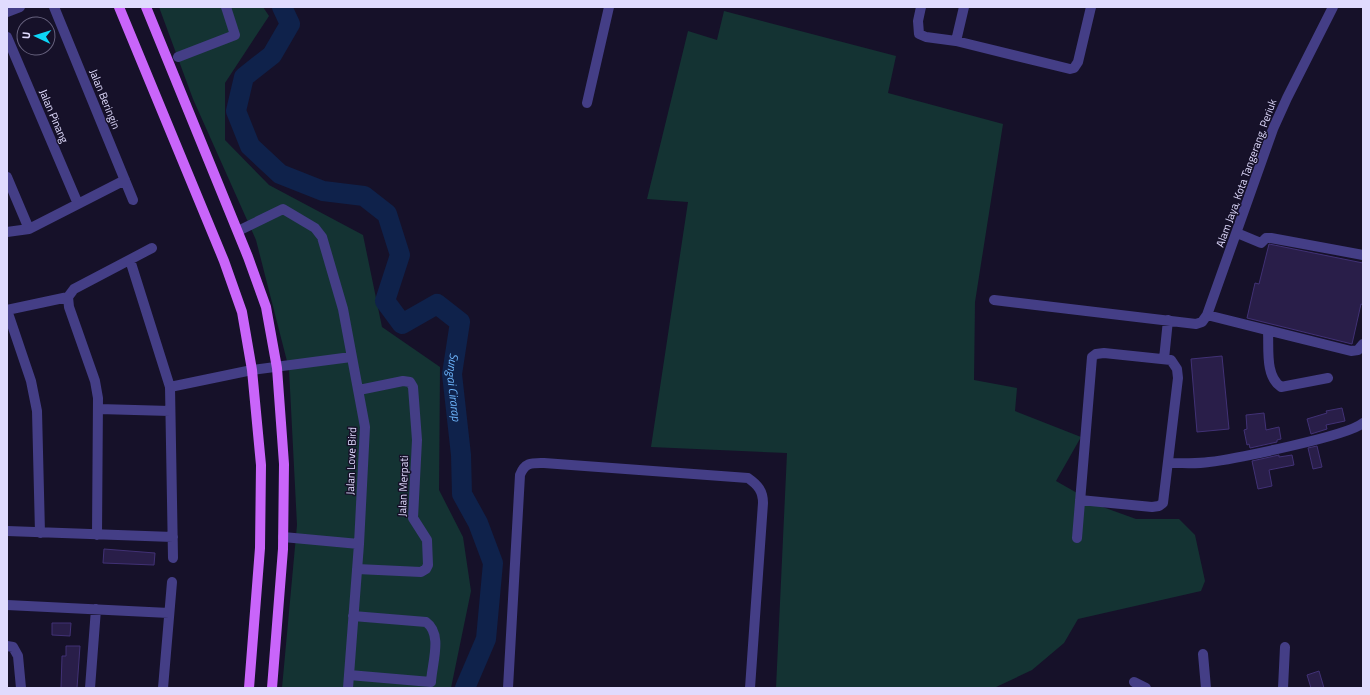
<svg xmlns="http://www.w3.org/2000/svg" width="1370" height="695" viewBox="0 0 1370 695" font-family="'Titillium Web',sans-serif">
	<style>
		.green { fill: #143333 }
		.lines { fill: none; stroke-linecap: round; stroke-linejoin: round }
		.river { stroke: #0f224b; stroke-width: 20 }
		.building { fill: #291e49; stroke: #413175 }
		.minor { stroke: #443e86; stroke-width: 10 }
		.major { stroke: #c965fa; stroke-width: 10 }
		.labels { text-anchor: middle; dominant-baseline: central; stroke-width: 3; stroke-linejoin: round; paint-order: stroke }
		.street-label { font-size: 11px; fill: #e0dbfe; stroke: #161129 }
		.water-label { font-size: 12px; font-style: italic; fill: #6cb3fa; stroke: #161129 }
	</style>
	<rect width="100%" height="100%" fill="#161129"/>
	<path class="green" d="M159 7H263L269 16 225 83V140L269 185 363 235 382 327 440 367 439 490 463 537 471 591 451 688H282L297 525 289 369 256 240 193 99Z
		M724 11 896 56 888 93 1003 124 975 302 974 380 1017 388 1015 411 1081 437 1056 481 1100 506 1136 519H1179L1195 535 1205 581 1201 591 1078 619 1064 643 1032 670 994 688H776L787 453 651 447 688 202 647 199 688 31 717 40Z"/>
	<g class="lines">
		<path class="river" id="s1" d="M282 7 290 24 272 55 244 77 236 111 250 146 280 174 323 191 364 196 387 214 400 255 385 301 402 324 437 304 460 322 452 374 461 455 462 494 478 523 493 563 486 639 465 688"/>
	</g>
	<path class="building" d="M1269 244 1363 263V305L1361 304 1352 344 1247 318 1255 283 1259 284Z
		M1222 356 1229 429 1197 432 1191 359Z
		M1342 408 1345 421 1326 425 1327 429 1311 434 1307 419 1327 413 1326 411Z
		M1264 413 1266 430 1279 427 1281 439 1277 440V442L1250 448 1249 444 1247 445 1244 430 1247 429 1246 415Z
		M1317 446 1322 467 1313 469 1308 448Z
		M1279 455V457L1292 455 1294 465 1269 470 1272 486 1258 489 1252 461Z
		M104 549 155 553 154 565 103 563Z
		M52 623H71L70 636 52 635Z
		M66 646H80L77 688H61L62 656H66Z
		M1319 671 1324 688H1311L1307 675Z"/>
	<g class="lines">
		<path class="minor" d="M54 7 133 200
			M921 7 918 21 919 34 926 37 956 41
			M964 7 956 41 1070 69 1074 68 1078 62 1091 7
			M7 12 20 7
			M7 37 78 204
			M178 57 235 35 226 7
			M587 103 609 7
			M7 177 29 229
			M238 231 283 209 315 228 322 237 343 309 365 427 359 544
			M7 232 29 229 125 180
			M1237 233 1261 243 1266 238H1271L1363 255
			M130 260 170 387 173 558
			M994 300 1196 324 1202 322 1207 315 1273 129 1287 98 1333 7
			M7 310 31 381 37 411 40 533
			M7 310 68 297
			M1207 315 1351 351 1358 350 1363 344
			M1268 332C1269 349 1265 376 1281 387L1328 378
			M1164 359 1168 320
			M170 387 252 370 351 357
			M99 409 170 411
			M1173 463C1185 463 1197 464 1209 462 1234 459 1348 436 1363 423
			M7 531 173 537
			M97 535 98 398 95 381 69 307 68 297 74 289 152 248
			M283 537 359 544 348 688
			M1077 538 1092 357 1096 354 1104 353 1171 360 1177 369 1178 378 1163 503 1159 506 1152 507 1080 500
			M357 569 421 572 426 569 428 565 427 540 413 518 417 440 413 387 410 382 403 381 359 390
			M7 605 169 613
			M7 646 13 647 18 656 21 688
			M1203 654 1206 688
			M349 675 431 682C432 663 443 634 426 622L353 616
			M1134 682 1146 688
			M90 688 96 609
			M163 688 172 582
			M508 688 520 475C525 462 532 463 544 463L748 478C758 485 763 491 763 503L750 688
			M1283 688 1285 647"/>
		<path class="major" d="M119 7 224 261 242 312 252 370 261 465 260 548 249 688
			M146 7 248 257 266 307 277 368 284 464 283 549 272 688"/>
	</g>
	<g class="labels">
		<g class="street-label">
			<text transform="translate(105 99) rotate(68)">Jalan Beringin</text>
			<text transform="translate(54 116) rotate(67)">Jalan Pinang</text>
			<text transform="translate(1246 173) rotate(-70)">Alam Jaya, Kota Tangerang, Periuk</text>
			<text transform="translate(351 461) rotate(-88)">Jalan Love Bird</text>
			<text transform="translate(403 486) rotate(-88)">Jalan Merpati</text>
		</g>
		<g class="water-label">
			<text stroke="none"><textPath href="#s1" startOffset="576">Sungai Cirarap</textPath></text>
		</g>
	</g>
	<rect width="1370" height="695" fill="none" stroke="#e0dbfe" stroke-width="16"/>
	<g transform="translate(36 36) rotate(274)"><circle r="19" fill="#161129" stroke="#67627e"/>
	<path d="M0-3L7 15L0 10L-7 15Z" fill="#0dd6f7"/>
	<text y="-6" font-size="11" font-weight="bold" text-anchor="middle" fill="#e0dbfe">U</text>
	</g>
</svg>
